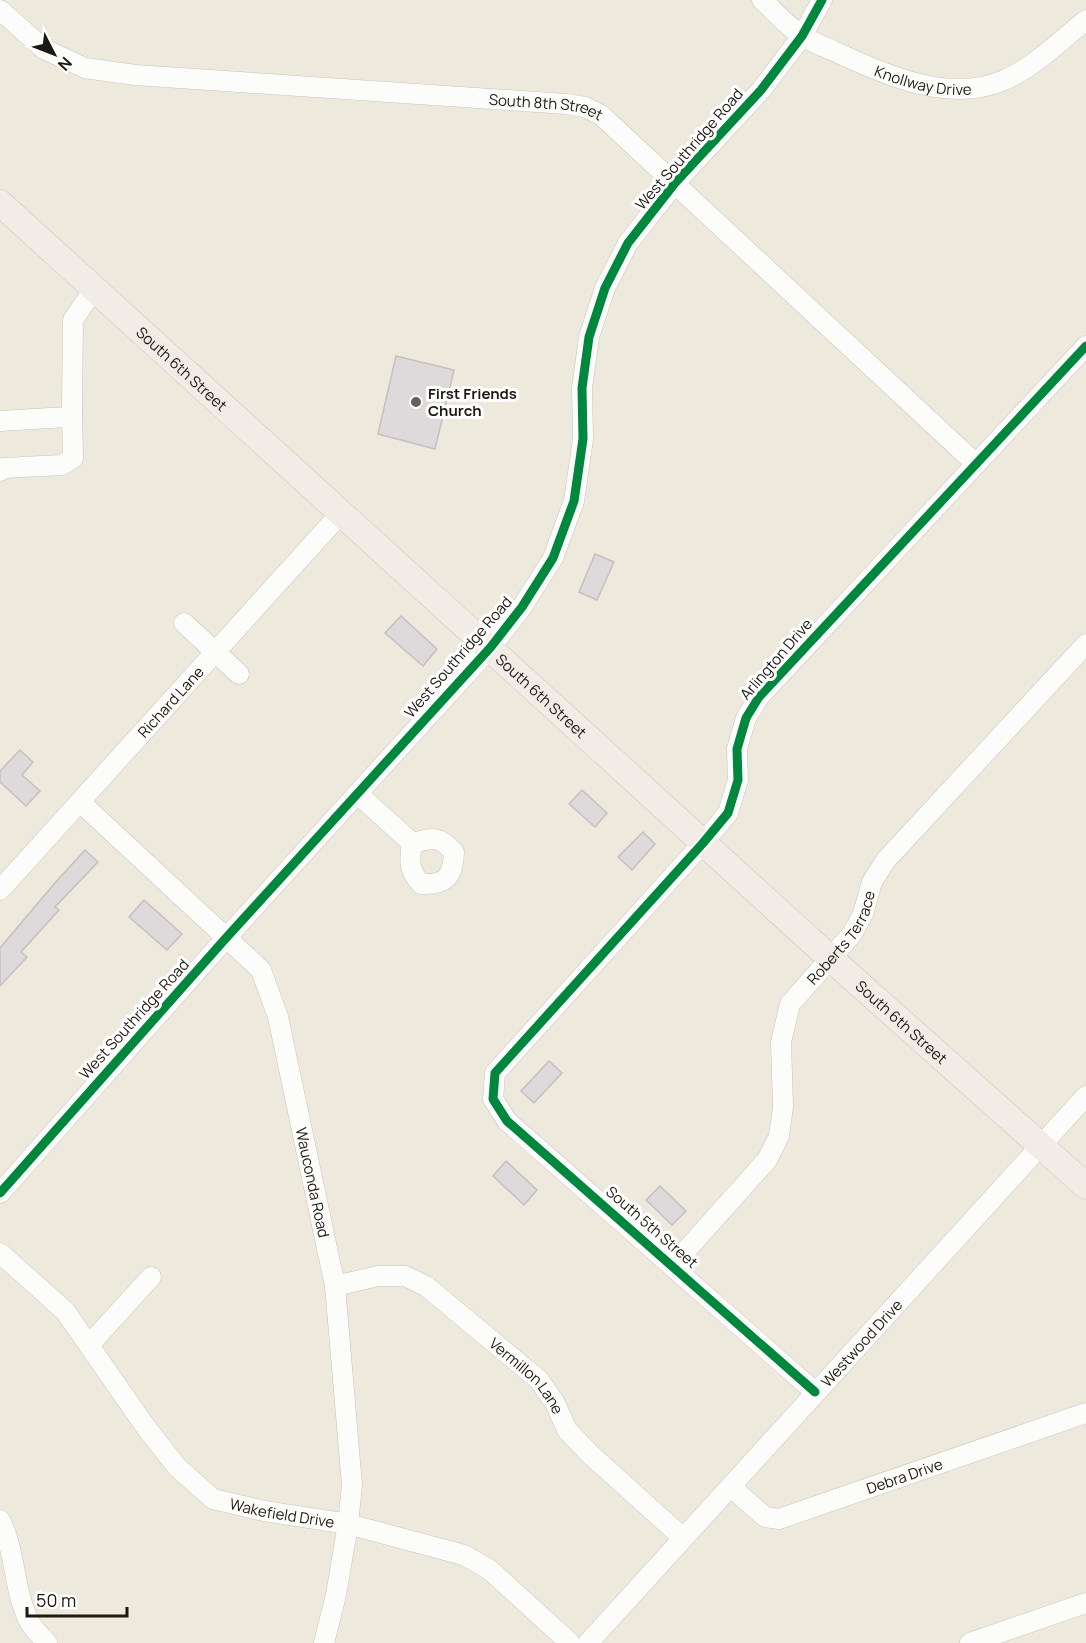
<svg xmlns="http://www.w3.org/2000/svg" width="1086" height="1643" viewBox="0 0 1086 1643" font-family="Manrope,sans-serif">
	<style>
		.building { fill: #ded9da; stroke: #c4c0be; stroke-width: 1.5 }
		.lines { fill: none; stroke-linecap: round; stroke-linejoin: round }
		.minor-casing { stroke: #c9c5bc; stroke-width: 21 }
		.major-casing { stroke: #c7c5bf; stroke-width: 27 }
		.minor { stroke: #fcfcfa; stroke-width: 20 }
		.major { stroke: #f2ece7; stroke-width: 26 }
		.cycleway-casing { stroke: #fff; stroke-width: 13 }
		.cycleway { stroke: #00873e; stroke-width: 9 }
		.poi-dot { fill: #666258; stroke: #fff; stroke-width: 2 }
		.labels { text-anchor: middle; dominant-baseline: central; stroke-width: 6; stroke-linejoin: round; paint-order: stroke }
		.street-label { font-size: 15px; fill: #1c1911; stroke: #fff }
		.poi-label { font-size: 15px; font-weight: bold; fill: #1c1911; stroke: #fff; text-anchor: start }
	</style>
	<rect width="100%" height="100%" fill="#eee9dd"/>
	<path class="building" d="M396 356 454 370 435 449 378 434Z
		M595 554 614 562 597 600 579 592Z
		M401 616 437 649 423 666 385 633Z
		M20 750 33 762 22 775 40 791 26 806 0 782V771Z
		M582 790 607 813 595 827 569 804Z
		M643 832 655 844 632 870 618 857Z
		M85 850 98 862 55 907 59 910 21 952 27 957 0 986V948L54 884Z
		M144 900 182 934 167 950 129 917Z
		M549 1061 562 1073 534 1103 521 1091Z
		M506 1161 537 1190 524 1205 493 1176Z
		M660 1186 686 1211 672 1225 646 1200Z"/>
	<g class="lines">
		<defs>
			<g id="minor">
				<path id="s1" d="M762 0C775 12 788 27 803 36 813 43 825 47 836 52 885 75 948 103 1002 81 1033 68 1060 41 1086 20"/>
				<path id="s2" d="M0 10 44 49 85 68 135 75 566 104 585 107 601 115 975 463"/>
				<path d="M0 421 67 417 72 410 73 320 94 289"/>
				<path d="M0 471 4 468 62 465 73 458 72 410"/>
				<path d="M184 623 239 674"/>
				<path d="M358 794 412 843C409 861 409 871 421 884 446 885 453 877 454 852 438 835 433 838 412 843"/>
				<path id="s3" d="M80 802 261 970 278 1017 335 1286 352 1485 348 1524 336 1595 324 1643"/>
				<path id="s4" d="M0 890 341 513"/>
				<path d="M0 1193 226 938 490 648 522 607 553 558 574 501 583 439 582 388 589 337 605 288 628 243 675 183 761 90 802 36 822 0"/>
				<path id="s5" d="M0 1253 65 1311 145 1426 177 1467 213 1499 264 1511 348 1524 464 1555 490 1570 570 1643"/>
				<path id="s6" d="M673 1265 767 1160 779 1136 783 1107 781 1042 790 1004 852 934 863 914 872 882 886 860 1086 644"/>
				<path id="s7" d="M335 1286 378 1276H405L426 1286 539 1380 555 1403 567 1430 591 1455 683 1538"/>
				<path d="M89 1345 151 1277"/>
				<path d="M815 1392 507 1121 493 1099 495 1073 703 843 728 813 738 780 737 749 746 718 759 697 1086 346"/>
				<path id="s8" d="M731 1487 765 1517 779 1519 1086 1413"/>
				<path d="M0 1520C16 1551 13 1589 29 1621 33 1629 41 1636 47 1643"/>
				<path id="s9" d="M588 1643 1086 1096"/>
				<path d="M970 1643 1086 1603"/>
			</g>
			<g id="major">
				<path id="s10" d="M0 203 830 958 1086 1186"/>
			</g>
		</defs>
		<use href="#minor" class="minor-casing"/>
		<use href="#major" class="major-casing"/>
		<use href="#minor" class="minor"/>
		<use href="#major" class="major"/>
		<defs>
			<path id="cycleway" d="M0 1193 226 938 490 648 522 607 553 558 574 501 583 439 582 388 589 337 605 288 628 243 675 183 761 90 802 36 822 0
				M815 1392 507 1121 493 1099 495 1073 703 843 728 813 738 780 737 749 746 718 759 697 1086 346"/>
		</defs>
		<use href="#cycleway" class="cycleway-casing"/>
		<use href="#cycleway" class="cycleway"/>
	</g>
	<circle class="poi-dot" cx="416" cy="402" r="6"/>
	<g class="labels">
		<g class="street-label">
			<text stroke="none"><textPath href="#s1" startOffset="184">Knollway Drive</textPath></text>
			<text stroke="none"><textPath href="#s2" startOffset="567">South 8th Street</textPath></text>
			<text transform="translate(689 149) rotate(-49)">West Southridge Road</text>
			<text stroke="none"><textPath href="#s10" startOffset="246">South 6th Street</textPath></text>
			<text transform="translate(458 657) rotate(-49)">West Southridge Road</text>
			<text transform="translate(776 659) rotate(-49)">Arlington Drive</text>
			<text stroke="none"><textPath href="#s10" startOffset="732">South 6th Street</textPath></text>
			<text stroke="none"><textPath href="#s4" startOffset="254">Richard Lane</textPath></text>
			<text stroke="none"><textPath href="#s6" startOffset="386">Roberts Terrace</textPath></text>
			<text transform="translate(134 1019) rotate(-48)">West Southridge Road</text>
			<text stroke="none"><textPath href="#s10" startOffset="1218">South 6th Street</textPath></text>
			<text stroke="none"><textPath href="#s3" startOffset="466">Wauconda Road</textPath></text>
			<text transform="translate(652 1227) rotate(41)">South 5th Street</text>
			<text stroke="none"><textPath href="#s9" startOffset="406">Westwood Drive</textPath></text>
			<text stroke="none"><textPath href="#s7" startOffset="230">Vermillon Lane</textPath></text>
			<text stroke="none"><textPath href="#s8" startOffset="192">Debra Drive</textPath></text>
			<text stroke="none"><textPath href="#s5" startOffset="398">Wakefield Drive</textPath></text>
		</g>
		<g class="poi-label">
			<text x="428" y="393">First Friends<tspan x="428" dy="17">Church</tspan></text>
		</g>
	</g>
	<g transform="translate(54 54) rotate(132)" stroke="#ffffff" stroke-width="4.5" paint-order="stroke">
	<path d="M0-4.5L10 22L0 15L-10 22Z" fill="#1c1911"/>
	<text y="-9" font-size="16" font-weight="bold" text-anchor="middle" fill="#1c1911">N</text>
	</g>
	<path d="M27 1607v9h100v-9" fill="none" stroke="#1c1911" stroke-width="3"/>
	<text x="36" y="1607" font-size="18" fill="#1c1911" stroke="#ffffff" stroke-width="4.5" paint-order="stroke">50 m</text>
</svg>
